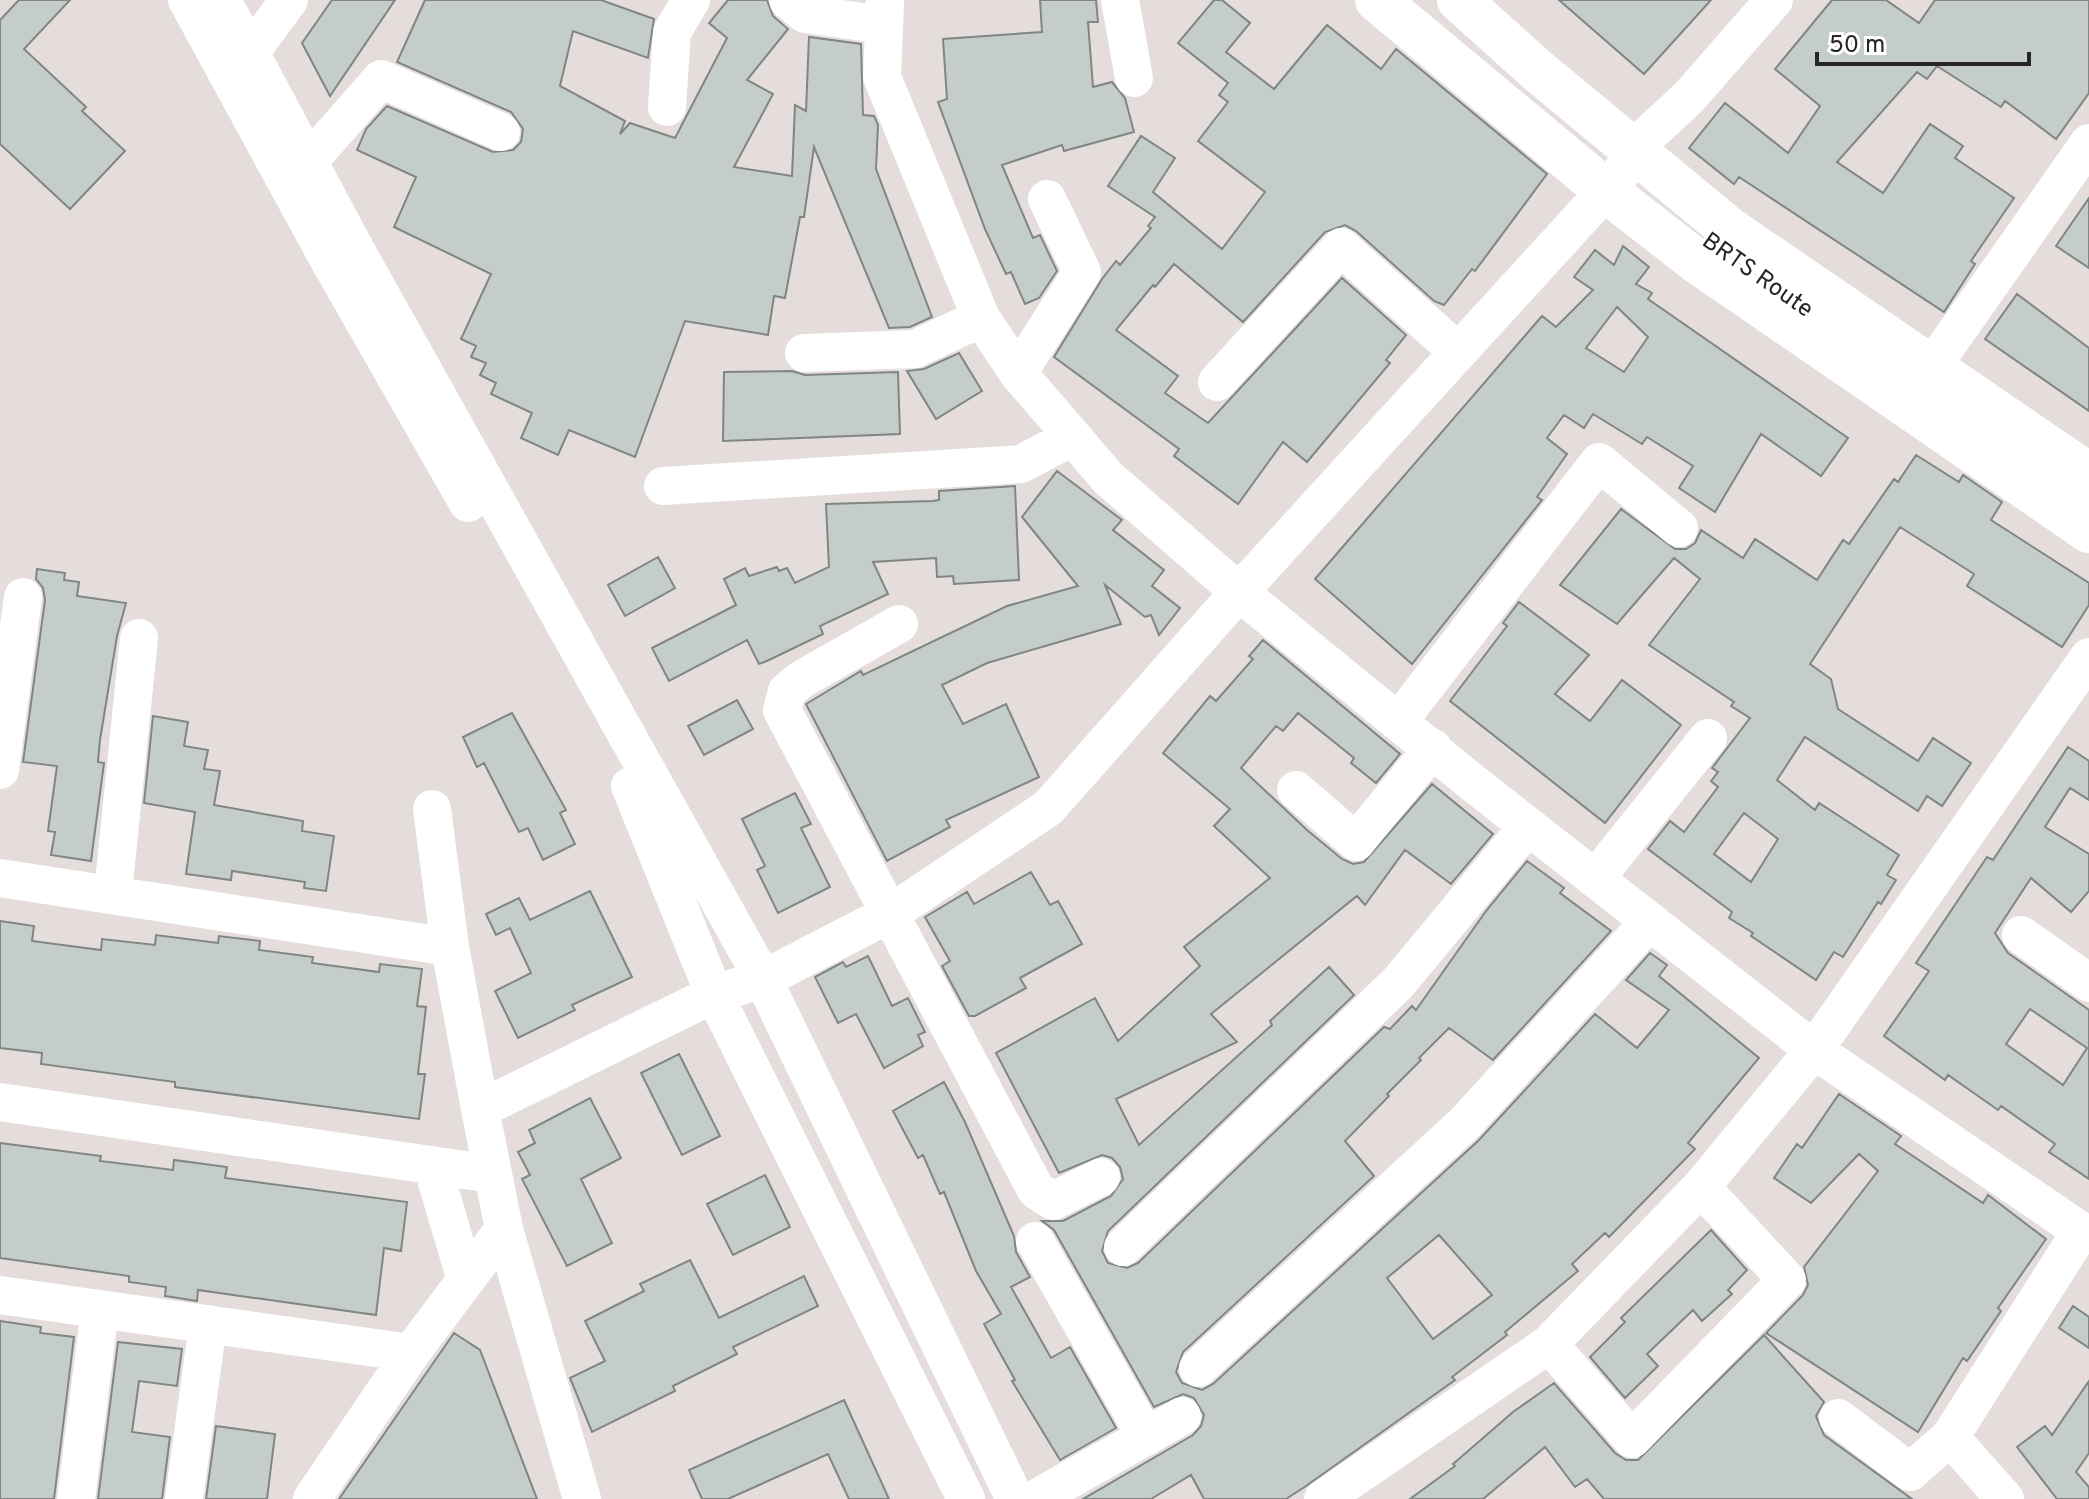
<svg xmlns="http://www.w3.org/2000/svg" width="2089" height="1499" viewBox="0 0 2089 1499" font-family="Overpass,sans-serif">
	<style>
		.building { fill: #c5cdca; stroke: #7f8683; stroke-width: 2; fill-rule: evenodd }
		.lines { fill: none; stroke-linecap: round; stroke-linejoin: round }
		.minor { stroke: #fff; stroke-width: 38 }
		.major { stroke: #fff; stroke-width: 44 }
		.labels { text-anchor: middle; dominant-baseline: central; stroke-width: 6; stroke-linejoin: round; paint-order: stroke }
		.street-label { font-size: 24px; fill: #282525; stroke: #fff }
	</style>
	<rect width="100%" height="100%" fill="#e5dddb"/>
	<path class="building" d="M19 0H70L24 49 86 107 82 111 125 151 70 209 0 144V20Z
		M332 0H395L330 96 302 43Z
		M425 0H601L654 19 648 58 573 31 560 86 625 121 620 134 630 123 675 138 727 38 709 23 728 0H767L773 16 788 29 747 80 773 94 734 167 792 176 795 105 806 111 809 37 861 44 863 115 874 116 878 125 876 169 932 317 910 327 889 328 814 147 804 217H800L785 298 774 296 768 335 685 321 635 457 569 430 558 455 521 438 532 413 491 394 496 383 480 375 486 363 471 357 476 346 461 339 491 274 394 227 416 177 357 150 366 129 387 106 493 152 513 150 521 142 523 129 511 112 397 62Z
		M1040 0H1096L1098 22H1088L1093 87 1112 82 1125 98 1134 132 1064 151 1062 145 1002 165 1033 238 1040 235 1057 271 1039 298 1025 304 1011 272 1006 274 985 229 938 102 947 99 943 39 1042 32Z
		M1214 0H1222L1250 23 1226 52 1274 89 1327 25 1381 69 1396 49 1547 174 1475 271 1472 269 1444 305 1434 301 1356 231 1345 225 1325 232 1243 322 1174 264 1155 287 1153 285 1116 330 1178 376 1165 393 1208 423 1342 278 1406 335 1386 360 1390 363 1307 462 1283 442 1238 504 1174 456 1179 449 1054 357 1102 279 1116 261 1120 265 1151 228 1148 226 1155 217 1108 186 1141 136 1175 158 1153 192 1222 249 1265 192 1198 141 1228 102 1219 95 1228 83 1178 43Z
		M1559 0H1711L1644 74Z
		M1832 0H1886L1919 23 1935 0H2089V93L2056 139 2005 101 2001 107 1937 66 1927 79 1917 72 1837 162 1883 193 1930 124 1963 146 1955 158 2014 198 1971 261 1975 264 1944 312 1739 177 1734 184 1689 148 1725 103 1788 153 1820 106 1775 69Z
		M2089 198V268L2056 246Z
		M1623 246 1649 267 1636 284 1652 293 1648 299 1848 438 1821 476 1761 434 1715 512 1679 488 1693 466 1647 437 1642 444 1593 414 1584 428 1564 415 1547 438 1567 454 1537 497 1542 500 1412 664 1315 579 1542 316 1556 327 1593 290 1574 277 1595 250 1614 265ZM1617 307 1648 337 1624 372 1586 348Z
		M2017 294 2089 348V411L1985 339Z
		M959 353 982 391 936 419 907 371 924 369Z
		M792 371 805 375 898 372 900 434 723 441 724 372Z
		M1916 455 1959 482 1963 475 2002 502 1991 520 2089 583V605L2062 647 1967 586 1974 574 1900 527 1810 664 1831 679 1838 709 1918 761 1933 738 1971 763 1942 806 1927 796 1918 811 1805 737 1777 780 1815 810 1819 803 1899 855 1887 875 1896 880 1881 904 1878 902 1843 957 1834 952 1816 980 1751 936 1753 933 1729 918 1732 912 1648 849 1670 821 1684 832 1718 787 1711 781 1718 772 1712 768 1750 718 1731 706 1734 702 1649 645 1700 579 1674 558 1617 624 1560 585 1621 509 1675 549H1686L1695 543 1701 530 1743 558 1755 539 1817 580 1843 540 1849 544 1894 479 1898 482ZM1744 813 1778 839 1751 882 1714 854Z
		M1057 471 1122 520 1113 530 1164 570 1152 586 1180 608 1159 635 1151 615 1145 617 1105 585 1121 624 987 663 942 685 963 724 1006 704 1039 777 946 820 950 827 887 861 806 704 861 671 863 675 1007 606 1078 586 1022 517Z
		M1015 486 1019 580 954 584 953 576 937 577 936 558 873 562 888 594 820 626 823 634 769 660 759 664 747 640 669 681 652 648 736 605 724 579 745 568 749 576 777 567 779 571 787 568 795 583 829 567 826 504 933 501 939 500V491Z
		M658 557 675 588 625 616 608 585Z
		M37 569 65 573 64 580 79 582 77 596 126 603 117 636 100 740 98 762 104 763 91 861 51 855 55 832 48 831 57 766 23 762 45 600 43 588 36 579Z
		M1519 602 1589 655 1555 694 1590 721 1622 680 1681 725 1605 823 1450 701 1507 626 1503 623Z
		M1263 640 1400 754 1376 783 1351 763 1354 758 1298 713 1283 731 1276 726 1241 768 1307 830 1342 859 1353 864 1364 862 1432 784 1493 834 1451 884 1405 850 1365 905 1357 896 1211 1014 1237 1042 1116 1099 1139 1145 1272 1025 1270 1021 1329 967 1354 995 1108 1231 1102 1251 1108 1263 1127 1268 1138 1263 1384 1027 1390 1029 1412 1006 1416 1010 1486 911 1527 861 1564 888 1560 893 1611 931 1493 1060 1449 1028 1419 1058 1421 1060 1387 1094 1389 1096 1345 1141 1374 1176 1183 1352 1176 1372 1182 1383 1202 1390 1213 1384 1479 1140 1595 1014 1637 1048 1669 1010 1626 980 1650 953 1667 965 1659 976 1759 1058 1688 1143 1695 1149 1609 1237 1605 1233 1572 1264 1578 1271 1505 1332 1507 1335 1452 1377 1455 1380 1306 1486 1286 1499H1204L1191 1475 1151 1499H1083L1193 1435 1201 1426 1204 1415 1194 1398 1183 1394 1154 1407 1054 1230 1042 1221H1063L1111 1196 1123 1179 1120 1167 1112 1158 1102 1155 1059 1173 996 1053 1095 998 1118 1041 1200 966 1184 947 1270 878 1214 826 1230 809 1163 753 1210 696 1216 701 1253 659 1249 656ZM1439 1235 1492 1295 1433 1339 1387 1278Z
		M737 700 753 729 704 755 688 726Z
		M512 713 566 810 560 813 575 844 543 860 528 828 519 832 484 763 477 767 463 737Z
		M153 716 188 722 184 746 208 750 204 769 220 771 214 805 303 821 302 831 334 836 326 891 304 888 305 882 232 871 231 880 186 874 195 812 144 803Z
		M2068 747 2089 761V800L2070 788 2045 827 2089 854V891L2071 912 2031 878 1995 933 2008 953 2089 1010V1179L2049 1152 2055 1144 2001 1106 1998 1110 1948 1075 1945 1080 1884 1036 1929 971 1916 963 1987 857 1993 860ZM2030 1009 2087 1048 2063 1085 2006 1044Z
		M795 793 811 824 801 828 830 887 778 913 757 870 765 866 742 819Z
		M1031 872 1050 905 1058 901 1082 944 1020 978 1026 988 975 1016H969L942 966 950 961 925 917 967 892 974 904Z
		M590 891 632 977 572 1005 575 1010 518 1038 495 991 531 973 510 928 496 935 486 914 519 898 530 920Z
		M0 921 34 926 32 941 101 950 102 939 155 945 156 935 218 943 219 936 260 941 259 950 313 957 312 963 379 972 380 964 422 969 417 1006 426 1007 418 1074H425L419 1119 175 1087V1082L41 1064 42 1053 0 1048Z
		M868 956 892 1006 908 998 925 1032 918 1035 923 1046 884 1068 856 1014 838 1023 815 977 843 962 846 967Z
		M679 1054 720 1136 682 1155 641 1073Z
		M944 1082 965 1122 1014 1236 1016 1252 1030 1277 1011 1287 1051 1358 1070 1347 1116 1428 1060 1460 1012 1381 1015 1380 984 1324 1001 1314 976 1271 944 1192 940 1194 923 1155 918 1158 893 1111Z
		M1839 1094 1901 1136 1895 1144 1983 1203 1988 1195 2046 1239 1998 1308 2001 1311 1967 1361 1963 1358 1918 1432 1766 1333 1803 1295 1808 1285 1804 1267 1878 1171 1859 1154 1811 1203 1774 1178 1797 1144 1802 1148Z
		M590 1098 621 1158 581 1179 612 1243 567 1266 522 1179 530 1175 518 1152 535 1143 529 1130Z
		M0 1143 101 1156 100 1161 173 1170 174 1160 227 1167 225 1178 407 1202 401 1251 384 1248 376 1315 198 1290 197 1301 165 1296 166 1287 129 1282V1276L0 1258Z
		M765 1175 790 1227 733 1255 707 1204Z
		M1711 1230 1747 1270 1728 1290 1732 1294 1702 1321 1693 1310 1647 1354 1658 1366 1625 1398 1590 1357 1625 1322 1621 1318Z
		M690 1260 719 1318 804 1276 818 1306 733 1347 737 1354 673 1386 675 1391 592 1432 570 1378 605 1361 585 1321 644 1291 640 1284Z
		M2073 1306 2089 1317V1348L2059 1328Z
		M0 1321 41 1327 40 1333 74 1337 54 1499H0Z
		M454 1333 480 1350 537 1499H339Z
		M1764 1335 1824 1402 1816 1416 1824 1435 1912 1499H1604L1587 1479 1575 1487 1545 1447 1483 1499H1410L1455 1466 1453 1464 1513 1412 1554 1383 1615 1453 1626 1460H1638Z
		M118 1342 182 1349 177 1386 139 1381 132 1432 170 1437 162 1499H98Z
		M2089 1381V1453L2076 1472 2089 1487V1499H2057L2017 1447 2045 1426 2052 1435Z
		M844 1400 889 1499H849L828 1454 728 1499H702L689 1470Z
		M216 1426 275 1434 267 1499H206Z"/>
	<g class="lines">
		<path class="minor" d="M187 0 330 262 468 503
			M222 0 353 245 763 979 1015 1499
			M788 0 805 14 884 25
			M885 0 882 77 981 318 1018 373 1108 478 1239 592 1473 783 1814 1050 2081 1231 1950 1437 2005 1499
			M1120 0 1134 78
			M250 53 289 0
			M667 107 672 32 691 0
			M309 161 381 79 501 132
			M1785 296 2089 502
			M804 353 915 349 981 318
			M1931 368 2089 143
			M1018 373 1082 272 1047 199
			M1217 382 1341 247 1458 352
			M663 486 1021 464 1072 437
			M899 624 802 679 787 691 782 710 1036 1190 1053 1201 1101 1177
			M1398 722 1599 462 1679 528
			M0 770 23 597
			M630 786 714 994 966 1499
			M1296 790 1356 842 1433 748
			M432 809 450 947 480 1109
			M0 878 450 947
			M1595 879 1708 738
			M113 893 139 638
			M2021 935 2089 983
			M0 1102 492 1174
			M432 1165 466 1280
			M1035 1241 1146 1437
			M1123 1247 1398 983 1528 826
			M0 1295 411 1353
			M1549 1344 1632 1439 1787 1280 1701 1187
			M1198 1368 1464 1124 1650 921
			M1838 1418 1910 1472 1950 1437
			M76 1499 100 1309
			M184 1499 208 1324
			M312 1499 411 1353 504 1229
			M582 1499 504 1229 480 1109 714 994 763 979 891 913 1048 808 1239 592 1620 175 1633 149 1689 97 1774 0
			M1035 1499 1182 1416
			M1323 1499 1549 1344 1701 1187 1814 1050 2089 657"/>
		<path class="major" d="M1377 0 1605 190 1695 260 2089 531
			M1459 0 1538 71 1729 229 2089 475"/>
	</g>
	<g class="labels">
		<g class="street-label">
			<text transform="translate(1757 276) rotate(35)">BRTS Route</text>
		</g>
	</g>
	<path d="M1817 52v12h212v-12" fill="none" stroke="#282525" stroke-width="4"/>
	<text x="1829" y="52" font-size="24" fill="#282525" stroke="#ffffff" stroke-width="6" paint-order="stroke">50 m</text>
</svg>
